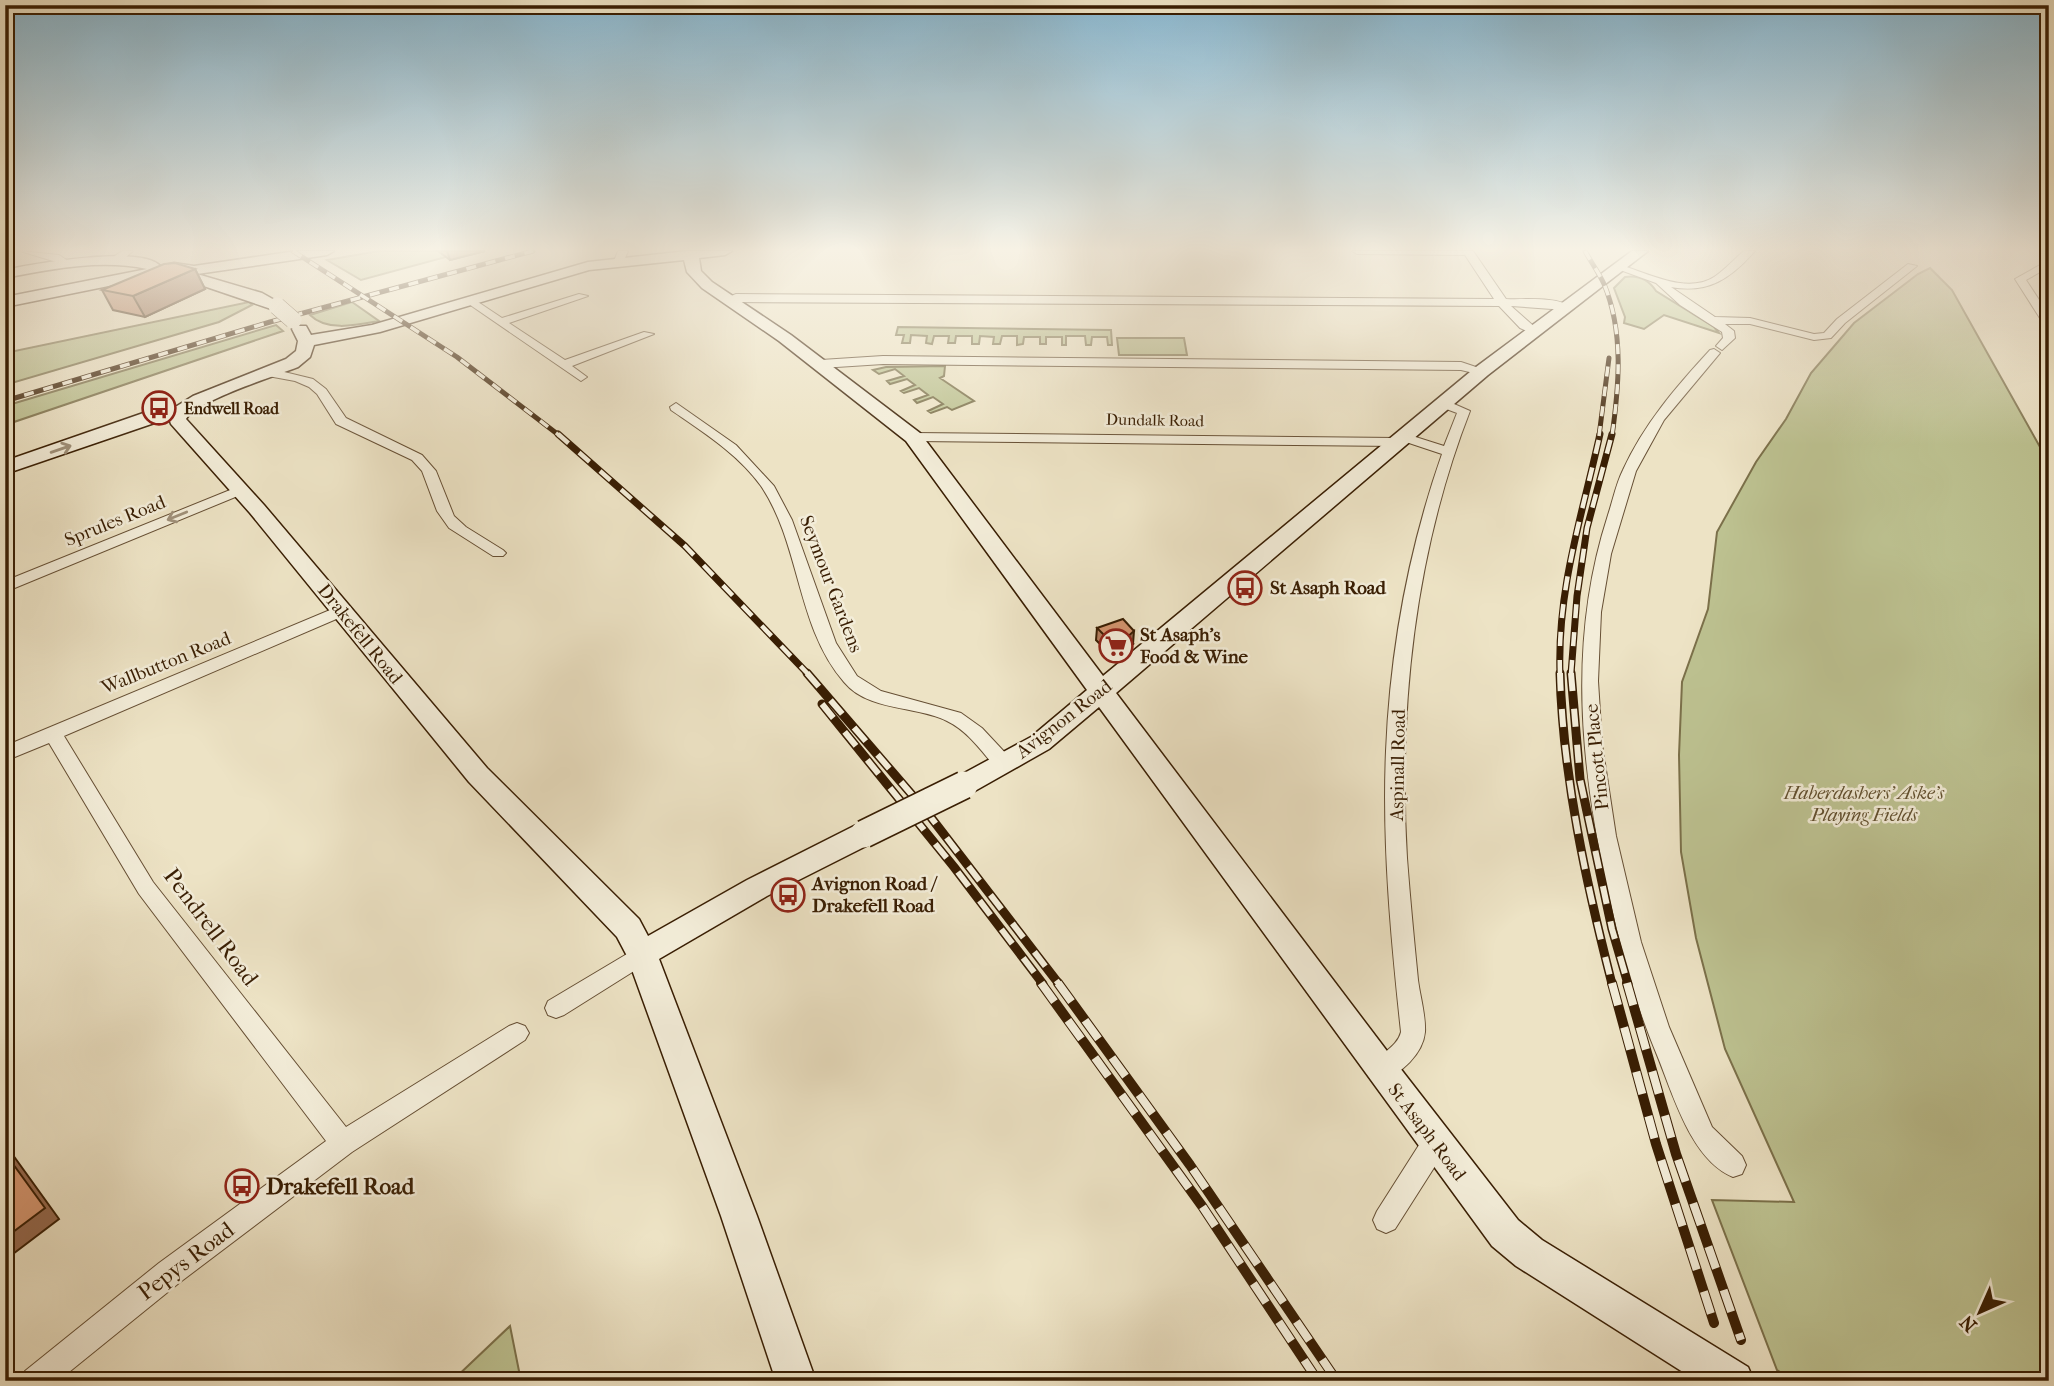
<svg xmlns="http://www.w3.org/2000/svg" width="2054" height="1386" viewBox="0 0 2054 1386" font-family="'IM FELL French Canon',serif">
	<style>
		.green { fill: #bdc291; stroke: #7b704a; stroke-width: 2 }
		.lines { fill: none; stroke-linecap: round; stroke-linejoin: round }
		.street-casing { stroke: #664f34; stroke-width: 2 }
		.secondary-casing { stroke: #391e03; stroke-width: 3 }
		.street { fill: #f3edd9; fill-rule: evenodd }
		.secondary { fill: #f3edd9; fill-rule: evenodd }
		.rail-far3-casing { stroke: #391e03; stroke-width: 5 }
		.rail-far2-casing { stroke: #391e03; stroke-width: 7 }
		.rail-far1-casing { stroke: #391e03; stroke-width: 9 }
		.rail-casing { stroke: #391e03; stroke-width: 10 }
		.rail-far3 { stroke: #f3edd9; stroke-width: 3.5; stroke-dasharray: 10; stroke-linecap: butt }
		.rail-far2 { stroke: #f3edd9; stroke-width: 4.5; stroke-dasharray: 14; stroke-linecap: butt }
		.rail-far1 { stroke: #f3edd9; stroke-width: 6; stroke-dasharray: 18; stroke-linecap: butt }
		.rail { stroke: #f3edd9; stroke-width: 8; stroke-dasharray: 23; stroke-linecap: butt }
		.secondary-bridge-far1-casing { stroke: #391e03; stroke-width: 18; stroke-linecap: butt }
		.secondary-bridge-casing { stroke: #391e03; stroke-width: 30; stroke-linecap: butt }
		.secondary-bridge-far1 { stroke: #f3edd9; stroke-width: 17 }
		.secondary-bridge { stroke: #f3edd9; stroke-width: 27 }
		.wall { fill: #b57e5e; stroke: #391e03; stroke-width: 2 }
		.shaded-wall { fill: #93674c; stroke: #391e03; stroke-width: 2 }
		.building { fill: #d2936d; stroke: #391e03; stroke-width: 2 }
		.oneway { stroke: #9f9079 }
		.labels { text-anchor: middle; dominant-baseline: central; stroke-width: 5; stroke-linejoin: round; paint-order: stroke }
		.far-poi-label { font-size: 16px; font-weight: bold; fill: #391e03; stroke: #f3edd9; text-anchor: start }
		.far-street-label { font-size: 16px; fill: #391e03; stroke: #f3edd9 }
		.street-label { font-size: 19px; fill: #391e03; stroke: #f3edd9 }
		.poi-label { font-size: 19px; font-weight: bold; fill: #391e03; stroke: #f3edd9; text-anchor: start }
		.park-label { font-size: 19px; font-style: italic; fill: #614f2e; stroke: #f3edd9 }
		.near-street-label { font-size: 23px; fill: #391e03; stroke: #f3edd9 }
		.near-poi-label { font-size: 23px; font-weight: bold; fill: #391e03; stroke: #f3edd9; text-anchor: start }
	</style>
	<rect width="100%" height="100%" fill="#ede3c5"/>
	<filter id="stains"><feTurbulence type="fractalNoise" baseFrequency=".00286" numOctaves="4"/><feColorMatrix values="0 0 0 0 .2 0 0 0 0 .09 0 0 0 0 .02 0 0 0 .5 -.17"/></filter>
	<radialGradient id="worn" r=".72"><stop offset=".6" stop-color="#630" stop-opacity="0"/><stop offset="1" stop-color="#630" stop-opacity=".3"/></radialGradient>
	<path class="green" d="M379 251H442L446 257 361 280 327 260Z
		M1930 268 1952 290 2049 463V1381H1794L1777 1370 1712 1200 1794 1202 1725 1049 1696 938 1681 852 1679 755 1682 682 1708 609 1717 532 1756 462 1786 419 1811 373 1854 323 1918 274Z
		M1625 277C1638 275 1649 280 1656 291L1714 327 1719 333 1664 315 1644 329 1624 323 1625 317 1614 288Z
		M249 302 252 305 219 322 5 385V353Z
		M352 302 379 321C357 325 327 332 310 315Z
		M276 325 283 331 5 425V406Z
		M898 327 1111 330 1112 345H1108L1107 337H1092L1091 345H1086L1085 336H1066V345H1062V337H1046V344H1040V337H1024L1023 344 1017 345V336H1002L1000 344H993L994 337 980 336 979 344H972V336H956L955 343H948L949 336H934L932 344 926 343 927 336 911 335 910 343H902L904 335H896Z
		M1117 338H1184L1187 355H1119Z
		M945 366 944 376 940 378 974 401 952 410 947 407 931 413 928 411 943 404 933 397 917 403 914 400 928 395 919 388 904 393 901 391 915 385 907 379 890 384 887 381 904 376 895 369 879 374 873 370 886 367Z
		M510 1326 521 1381H452Z"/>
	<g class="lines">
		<defs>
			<path id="street" d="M20 251 59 255 68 261 63 264Z
				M122 251H133L120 262H112V258Z
				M618 251H628L623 263 619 264 614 261Z
				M1352 251H1473L1506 299C1525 300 1555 296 1572 307L1566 310 1511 306 1537 329V333L1533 334 1520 328 1499 306 729 302 724 299 736 294 1494 299 1465 255 1357 254Z
				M1744 251H1755C1731 278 1709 294 1671 287L1715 317 1750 318 1814 334 1824 333 1837 319 1908 264 1917 266 1845 323 1831 338 1814 340 1750 324H1725L1734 331 1735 338 1722 350 1716 346 1723 338 1722 332 1680 305 1656 283 1612 267 1617 264C1646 272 1686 295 1714 277 1725 270 1734 259 1744 251Z
				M2049 260V267L2026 280 2049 315V327L2045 326 2015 279Z
				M579 294 588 296 509 323 565 360 644 332 654 334 572 366 587 377 581 381 463 300 472 298 502 318Z
				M1714 349 1720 353 1664 420 1636 471 1611 554 1601 612 1598 681 1602 744 1616 836 1641 942 1669 1027 1712 1127 1742 1156 1746 1165 1742 1174 1733 1177C1691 1160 1673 1094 1657 1055 1634 1001 1620 944 1607 887 1580 763 1568 638 1608 515 1613 500 1616 484 1623 470 1644 424 1676 387 1710 350Z
				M883 356 1461 362 1488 371 1482 375 1461 370 883 364 821 368 815 364 821 360Z
				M272 369 313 379 326 389 346 418 422 455 436 471 454 516 466 527 503 550 506 553 503 556H493L449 528 437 511 422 471 412 460 336 424 317 394 309 387 295 381 268 376V370Z
				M1445 400 1470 411C1415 552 1398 708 1407 858 1410 899 1414 939 1418 980 1420 996 1426 1016 1425 1032 1423 1054 1401 1074 1381 1081L1373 1078 1369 1070C1376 1054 1397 1049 1401 1032 1391 939 1382 845 1386 751 1390 651 1409 548 1442 454L1403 441 1397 446 913 441 906 437 913 433 1397 438 1398 434 1403 433 1444 446 1457 413 1441 407V401Z
				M676 403 736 445 774 486 792 520 836 643 857 676 881 691 961 713 982 728 1011 759 1013 764 1011 769H997C982 752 968 731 947 721 915 705 869 712 844 682 796 627 801 545 761 486 738 454 703 432 671 410L670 407Z
				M240 486 245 487V493L5 592V581Z
				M342 605 348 606 350 610 348 614 64 736 153 882 346 1127 509 1026 517 1023 525 1026 529 1033 525 1040 352 1152 179 1283 58 1381H21L25 1371 159 1263 326 1141 139 894 49 743 5 761V746Z
				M642 945 650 947 653 954 650 961 564 1015 556 1018 548 1015 545 1008 548 1001Z
				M1435 1131 1444 1134 1447 1143 1444 1152 1395 1229 1386 1233 1377 1229 1373 1220 1377 1211 1426 1134Z"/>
			<path id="secondary" d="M296 251H334L327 255 197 274 262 293 285 306 277 311 186 280 184 277 168 280 153 277 5 307V297L147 269C101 259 51 269 5 278V270C32 264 142 245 160 266L174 263 194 266Z
				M687 251H732L725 255 699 258 701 271 712 282 791 335 920 433 1103 676 1476 367 1632 251H1648L1488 375 1116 693 1393 1059 1518 1220 1542 1240 1748 1367 1754 1381H1697L1516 1266 1492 1246 1099 707 1049 749 973 792 964 795 955 792 951 785 955 778 1031 737 1087 690 906 441 779 341 702 288 687 272 684 260 589 270 380 332 314 345 310 357 298 367C275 376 196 401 186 419L264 505 487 768 639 919 648 936 747 880 854 826 864 823 874 826 878 834 874 842 767 896 659 959 757 1216 816 1381H776L721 1216 627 956 617 937 469 782 250 513 171 424 169 418 5 474V461L155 409 177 406 193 396 286 359 296 351 298 341 292 329 294 326H306L311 335 372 325 588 262Z"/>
		</defs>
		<use href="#street" class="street-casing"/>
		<use href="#secondary" class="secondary-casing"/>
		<use href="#street" class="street"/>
		<use href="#secondary" class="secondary"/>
		<defs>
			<path id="rail-far3" d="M293 251 457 357 560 436
				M1585 251C1591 262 1599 273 1604 284 1624 332 1619 386 1612 436
				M5 401 270 322 533 251
				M1599 436 1609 358"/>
			<path id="rail-far2" d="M558 434 685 546 808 674
				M1560 674C1557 589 1582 516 1600 434
				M1571 674 1577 596 1587 528 1612 434"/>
			<path id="rail-far1" d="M807 673 926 811 1059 984
				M1560 673C1563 778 1586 882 1612 984
				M1571 673 1580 779 1612 929 1628 984
				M822 704 954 867 1043 984"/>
			<path id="rail" d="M1041 983 1202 1206 1318 1381
				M1058 983 1190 1165 1337 1381
				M1612 983 1656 1144 1714 1323
				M1627 983 1676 1154 1741 1340"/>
		</defs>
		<use href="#rail-far3" class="rail-far3-casing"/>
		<use href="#rail-far2" class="rail-far2-casing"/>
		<use href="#rail-far1" class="rail-far1-casing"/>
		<use href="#rail" class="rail-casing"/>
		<use href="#rail-far3" class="rail-far3"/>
		<use href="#rail-far2" class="rail-far2"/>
		<use href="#rail-far1" class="rail-far1"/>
		<use href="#rail" class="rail"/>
		<defs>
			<path id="secondary-bridge-far1" d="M277 306 293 320"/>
			<path id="secondary-bridge" d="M864 834 964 785"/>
		</defs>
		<use href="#secondary-bridge-far1" class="secondary-bridge-far1-casing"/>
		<use href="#secondary-bridge" class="secondary-bridge-casing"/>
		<use href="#secondary-bridge-far1" class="secondary-bridge-far1"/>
		<use href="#secondary-bridge" class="secondary-bridge"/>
	</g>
	<path class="wall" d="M438 251H485L450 260Z
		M195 269 205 289 145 317 113 310 102 290Z
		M1097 628 1133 644 1123 652 1112 656 1096 640Z"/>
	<path class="shaded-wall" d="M447 251H485L450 260Z
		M195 269 205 289 145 317 133 296Z
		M1134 631 1133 644 1123 652 1112 656 1113 644Z
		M5 1144 59 1219 5 1260Z"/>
	<path class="building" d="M175 263 195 269 133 296 102 290 164 264Z
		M1123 619 1134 631 1124 640 1113 644 1097 628Z
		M5 1153 45 1208 5 1238Z"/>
	<defs><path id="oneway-shaft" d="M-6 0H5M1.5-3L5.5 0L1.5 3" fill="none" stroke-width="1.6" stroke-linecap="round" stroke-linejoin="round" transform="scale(1.75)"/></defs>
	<g class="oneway">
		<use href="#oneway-shaft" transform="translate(61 449) rotate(-19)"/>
		<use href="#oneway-shaft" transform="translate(177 516) rotate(158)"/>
	</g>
	<linearGradient id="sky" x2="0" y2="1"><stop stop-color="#89b8d1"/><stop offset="0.56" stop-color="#f7f2e5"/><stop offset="1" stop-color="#f7f2e5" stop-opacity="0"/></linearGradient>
	<rect width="2054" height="445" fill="url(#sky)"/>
	<defs>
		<symbol id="bus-ring" viewBox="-11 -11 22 22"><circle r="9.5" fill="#f3edd9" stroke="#8f2418" stroke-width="1.5"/><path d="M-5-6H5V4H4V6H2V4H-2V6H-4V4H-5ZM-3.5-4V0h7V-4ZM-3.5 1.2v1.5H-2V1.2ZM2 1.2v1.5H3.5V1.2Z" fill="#8f2418"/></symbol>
		<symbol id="supermarket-ring" viewBox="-11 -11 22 22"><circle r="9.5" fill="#f3edd9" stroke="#8f2418" stroke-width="1.5"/><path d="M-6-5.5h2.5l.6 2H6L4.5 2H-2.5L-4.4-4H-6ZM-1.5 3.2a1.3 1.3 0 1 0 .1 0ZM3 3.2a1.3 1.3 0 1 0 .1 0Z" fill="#8f2418"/></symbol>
	</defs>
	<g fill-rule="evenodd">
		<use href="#bus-ring" x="140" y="389" width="38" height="38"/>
		<use href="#bus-ring" x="1226" y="569" width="38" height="38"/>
		<use href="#supermarket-ring" x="1097" y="627" width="38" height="38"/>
		<use href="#bus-ring" x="769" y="876" width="38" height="38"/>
		<use href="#bus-ring" x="223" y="1167" width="38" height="38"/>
	</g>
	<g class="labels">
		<g class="far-poi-label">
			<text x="184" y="408">Endwell Road</text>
		</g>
		<g class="far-street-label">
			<text transform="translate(1155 420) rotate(1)">Dundalk Road</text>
		</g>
		<g class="street-label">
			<text transform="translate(115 521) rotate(-22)">Sprules Road</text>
			<text transform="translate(831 584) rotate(69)">Seymour Gardens</text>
			<text transform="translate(360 634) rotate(51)">Drakefell Road</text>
			<text transform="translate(166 663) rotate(-22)">Wallbutton Road</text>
			<text transform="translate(1064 719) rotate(-38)">Avignon Road</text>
			<text transform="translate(1597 757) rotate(-96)">Pincott Place</text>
			<text transform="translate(1398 765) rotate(-89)">Aspinall Road</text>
			<text transform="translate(1427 1132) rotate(53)">St Asaph Road</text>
		</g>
		<g class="poi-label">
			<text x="1270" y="588">St Asaph Road</text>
			<text x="1140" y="635">St Asaph's<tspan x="1140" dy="22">Food &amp; Wine</tspan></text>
			<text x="812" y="884">Avignon Road /<tspan x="812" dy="22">Drakefell Road</tspan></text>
		</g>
		<g class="park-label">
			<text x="1864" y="793">Haberdashers' Aske's<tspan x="1864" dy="22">Playing Fields</tspan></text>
		</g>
		<g class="near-street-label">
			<text transform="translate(211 927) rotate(53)">Pendrell Road</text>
			<text transform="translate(186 1261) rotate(-37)">Pepys Road</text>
		</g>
		<g class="near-poi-label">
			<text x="266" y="1186">Drakefell Road</text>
		</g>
	</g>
	<rect width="2054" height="1386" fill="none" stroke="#ede3c5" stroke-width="28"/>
	<rect x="7" y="7" width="2040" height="1372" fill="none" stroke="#391e03" stroke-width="3.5"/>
	<rect x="14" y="14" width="2026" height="1358" fill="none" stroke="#391e03" stroke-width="2"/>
	<g transform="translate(1980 1312) rotate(225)" stroke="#f3edd9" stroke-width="5" paint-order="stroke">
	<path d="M0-5L12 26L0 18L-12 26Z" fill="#391e03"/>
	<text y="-10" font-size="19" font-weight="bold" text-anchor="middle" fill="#391e03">N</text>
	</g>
	<rect width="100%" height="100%" filter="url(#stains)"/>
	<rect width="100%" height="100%" fill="url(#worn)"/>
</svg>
